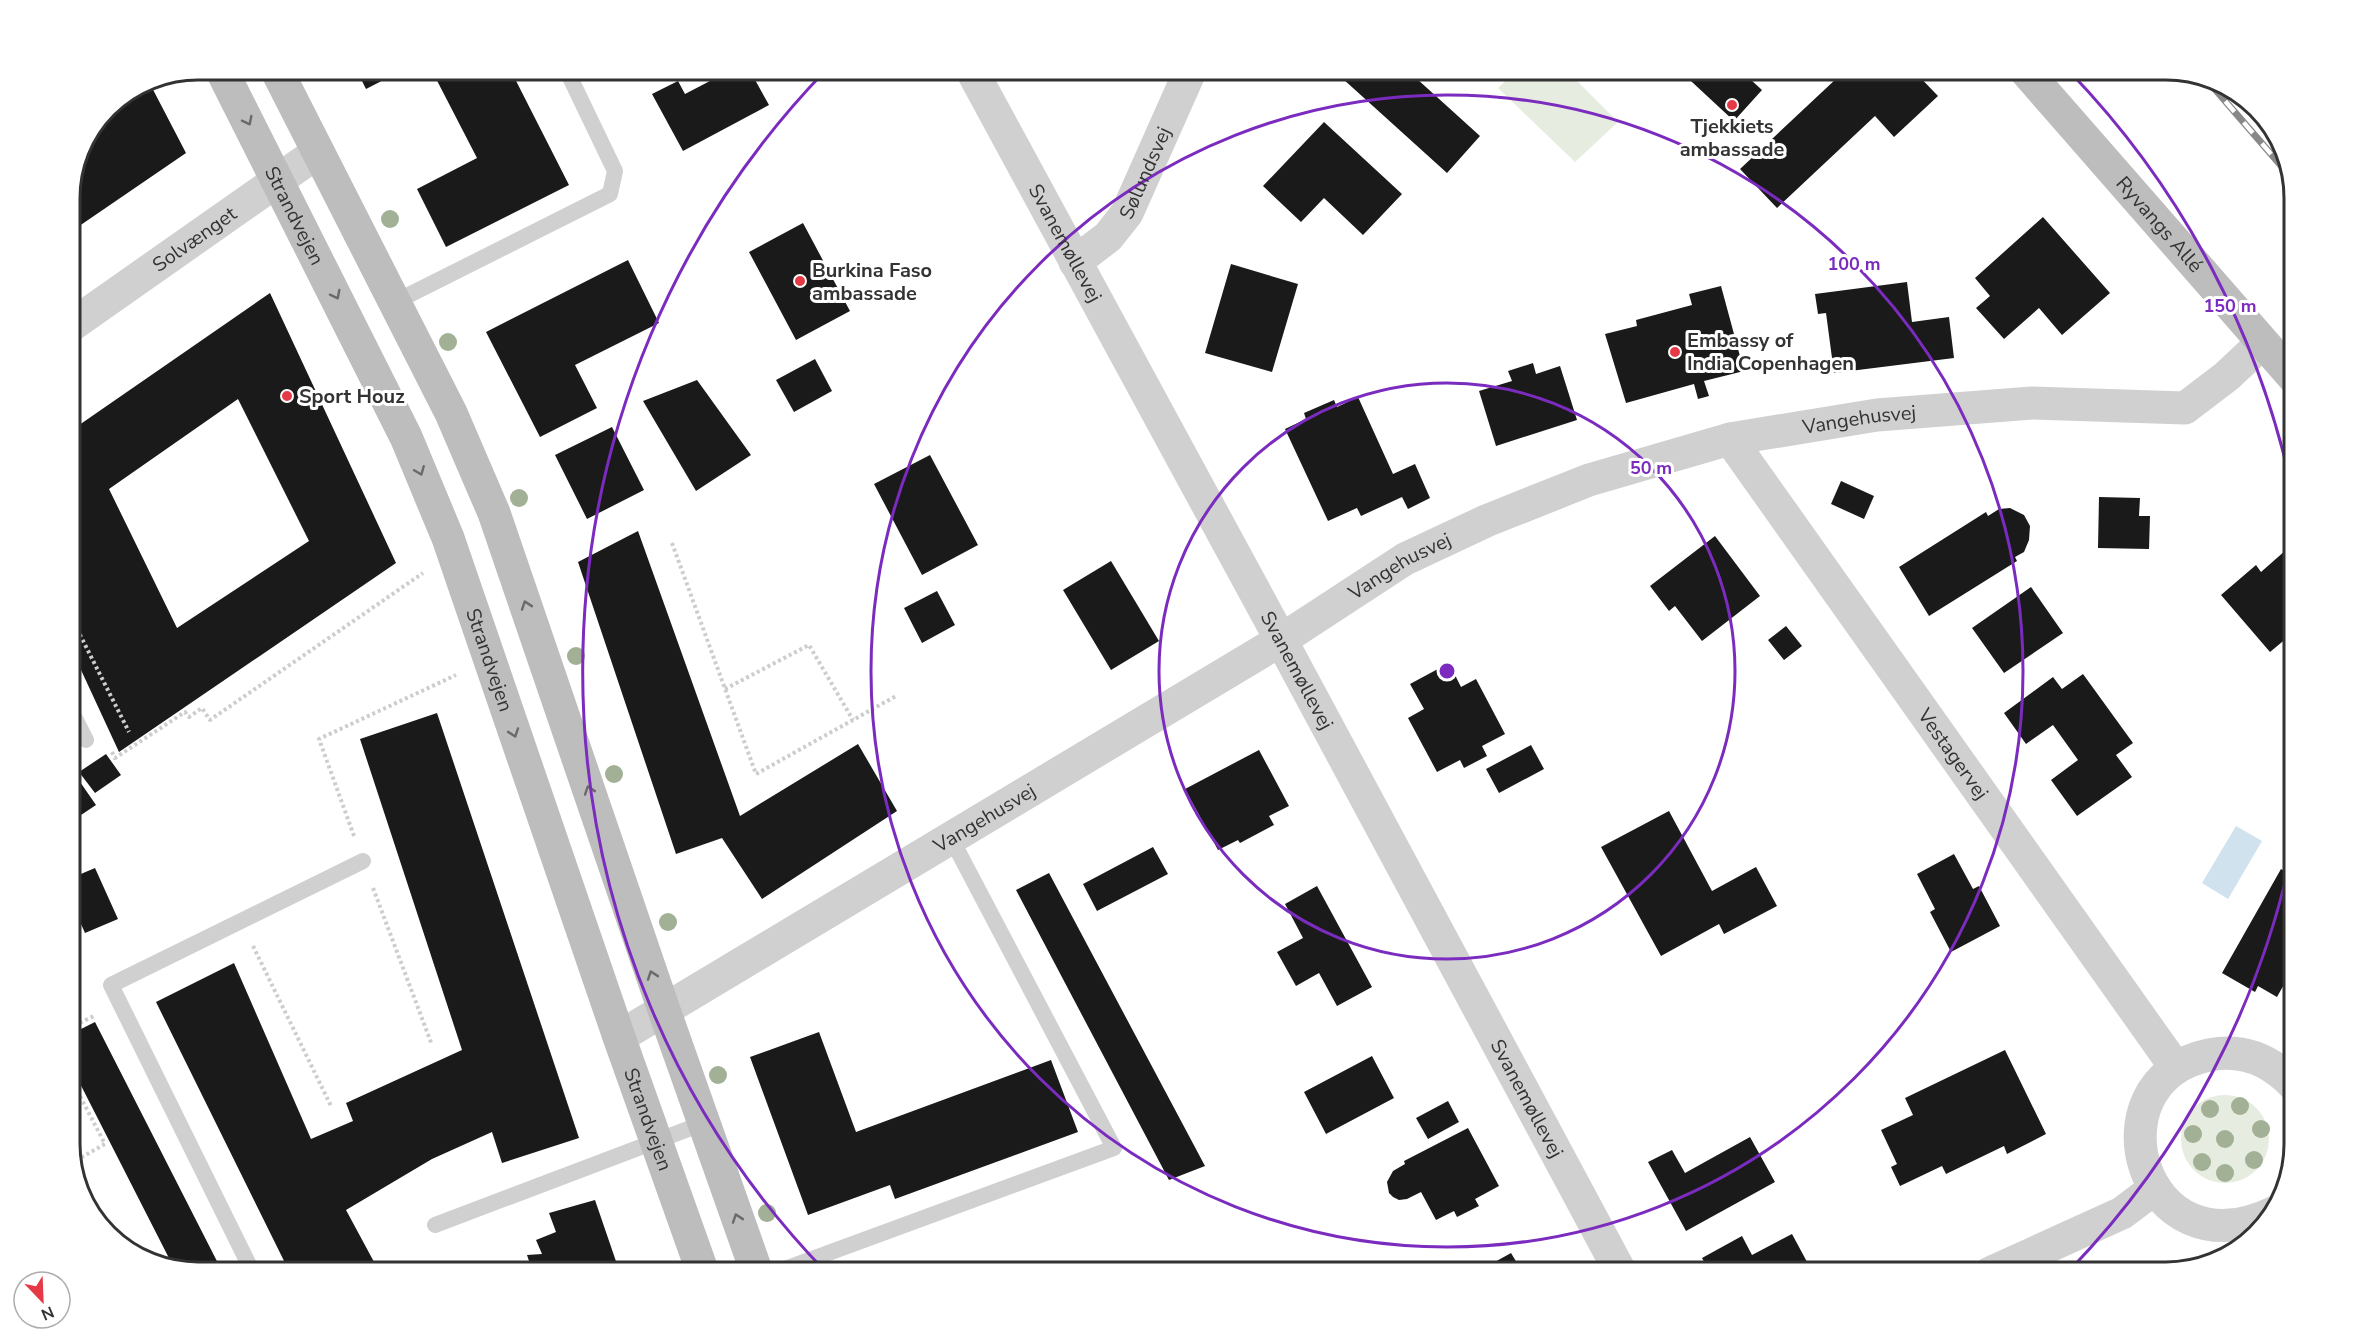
<svg xmlns="http://www.w3.org/2000/svg" width="2364" height="1342" viewBox="0 0 2364 1342" font-family="'Nunito Sans',sans-serif">
	<style>
		.green { fill: #e6ecdf }
		.water { fill: #cfe2ee }
		.building { fill: #1a1a1a; fill-rule: evenodd }
		.lines { fill: none; stroke-linecap: round; stroke-linejoin: round }
		.path { stroke: #cdcdcd; stroke-width: 4; stroke-dasharray: 3 3; stroke-linecap: butt }
		.lane { stroke: #d0d0d0; stroke-width: 16 }
		.street { stroke: #d0d0d0; stroke-width: 33 }
		.secondary { stroke: #bdbdbd; stroke-width: 33 }
		.rail-casing { stroke: #888; stroke-width: 7 }
		.rail { stroke: #fff; stroke-width: 4.5; stroke-dasharray: 14; stroke-linecap: butt }
		.tree { fill: #a2b095 }
		.oneway { stroke: #6a6a6a }
		.ring { fill: none; stroke: #7b2cbf; stroke-width: 3 }
		.poi-dot { fill: #e63946; stroke: #fff; stroke-width: 2 }
		.labels { text-anchor: middle; dominant-baseline: central; stroke-width: 6; stroke-linejoin: round; paint-order: stroke }
		.poi-label { font-size: 20px; font-weight: bold; fill: #333; stroke: #fff; text-anchor: start }
		.street-label { font-size: 20px; fill: #333; stroke: #fff }
		.rim { fill: none; stroke: #333; stroke-width: 3 }
		.centre { fill: #7b2cbf; stroke: #fff; stroke-width: 3 }
		.ring-label { font-size: 18px; text-anchor: middle; font-weight: bold; fill: #7b2cbf; stroke: #fff; stroke-width: 6; stroke-linejoin: round; paint-order: stroke }
	</style>
	<rect width="100%" height="100%" fill="#fff"/>
	<path class="green" d="M1518 69H1565L1618 122 1575 162 1498 88Z
		M2181 1139a44 44 0 1 1 88 0a44 44 0 1 1-88 0Z"/>
	<path class="water" d="M2236 826 2262 841 2228 899 2202 883Z"/>
	<path class="building" d="M356 69H405L366 89Z
		M431 69H510L569 185 446 247 417 189 477 158Z
		M733 69H749L769 105 683 151 652 94 678 81 685 94Z
		M1332 69H1406L1480 136 1447 173Z
		M1678 69H1739L1762 90 1734 121Z
		M1829 69H1912L1938 96 1894 137 1875 116 1777 208 1740 169 1837 78Z
		M148 80 186 153 69 233V190L82 141 87 135 108 120 104 111 107 106Z
		M1324 122 1402 194 1363 235 1324 198 1301 222 1263 186Z
		M2043 217 2110 293 2062 335 2039 308 2004 339 1976 308 1990 296 1975 278Z
		M803 223 850 311 796 340 749 252Z
		M628 260 659 323 575 365 597 408 540 437 486 332Z
		M1231 264 1298 284 1272 372 1205 353Z
		M1907 282 1912 322 1949 317 1954 358 1834 373 1826 313 1818 314 1815 294Z
		M1721 286 1744 371 1704 381 1709 396 1698 399 1694 384 1626 403 1605 334 1637 326 1636 320 1692 305 1689 294Z
		M270 293 396 563 119 752 69 644V432ZM238 399 309 541 177 628 109 489Z
		M815 359 832 391 794 412 776 380Z
		M1533 363 1536 374 1560 366 1577 420 1496 446 1479 391 1512 381 1508 371Z
		M697 380 751 455 696 491 643 401Z
		M1358 397 1393 474 1415 464 1430 498 1408 509 1402 497 1361 516 1357 508 1328 521 1285 429 1306 419 1304 413 1334 400 1337 407Z
		M612 427 644 490 587 519 555 455Z
		M930 455 978 545 922 575 874 484Z
		M1841 481 1874 496 1864 519 1831 504Z
		M2099 497 2140 498 2139 516H2150L2149 549 2098 548Z
		M2010 508 2024 515 2030 526 2029 540 2024 552 2015 557 2017 561 1929 616 1899 567 1986 512 1988 516 1999 509Z
		M638 531 740 816 858 744 897 811 762 899 722 838 676 854 578 562Z
		M1715 536 1760 596 1702 641 1675 606 1669 611 1650 586Z
		M2295 542V631L2270 652 2221 595 2256 565 2261 572Z
		M1111 561 1159 641 1111 670 1063 590Z
		M2031 587 2063 633 2004 673 1972 628Z
		M937 591 955 625 922 643 904 608Z
		M1786 626 1802 646 1784 660 1768 640Z
		M1449 663 1461 687 1476 679 1505 734 1482 746 1487 756 1464 768 1460 760 1437 772 1408 718 1424 709 1410 684Z
		M2083 674 2133 743 2116 755 2132 777 2077 816 2051 780 2078 760 2053 725 2026 744 2004 713 2053 677 2062 689Z
		M437 713 579 1138 502 1163 492 1132 432 1159 346 1210 380 1273H290L156 1002 234 963 311 1139 353 1121 346 1103 462 1050 360 739Z
		M1531 745 1544 769 1499 793 1486 769Z
		M1259 750 1289 806 1269 816 1274 825 1240 843 1238 840 1218 850 1185 789Z
		M106 754 121 775 95 793 79 772Z
		M69 766 96 805 81 815 69 798Z
		M1669 811 1712 891 1756 867 1777 906 1724 934 1719 924 1661 956 1601 847Z
		M1153 847 1168 874 1097 911 1083 884Z
		M1954 854 1973 889 1979 886 2000 926 1951 952 1930 912 1935 909 1917 874Z
		M95 868 118 919 85 933 69 897V879Z
		M2281 869 2295 877V974L2291 972 2277 997 2258 986 2255 992 2222 973Z
		M1049 873 1205 1166 1169 1180 1016 890Z
		M1317 886 1372 987 1337 1006 1319 973 1296 986 1277 952 1303 938 1285 904Z
		M95 1022 223 1273H198L173 1266 69 1062V1035Z
		M819 1032 856 1132 1051 1060 1078 1132 895 1199 890 1185 808 1215 750 1057Z
		M2005 1050 2046 1134 2007 1154 2004 1146 1946 1174 1942 1166 1900 1186 1891 1167 1897 1164 1881 1130 1913 1115 1905 1098Z
		M1372 1056 1394 1098 1326 1134 1304 1092Z
		M1448 1101 1459 1122 1428 1139 1416 1118Z
		M1468 1128 1499 1186 1475 1199 1479 1206 1457 1217 1454 1211 1436 1220 1421 1192 1407 1199 1399 1200 1393 1197 1389 1193 1387 1182 1393 1171 1405 1164 1404 1161Z
		M1750 1137 1775 1182 1686 1231 1648 1162 1672 1150 1685 1173Z
		M595 1200 620 1273H533L527 1255 542 1254 536 1240 556 1232 549 1213Z
		M1792 1234 1813 1273H1710L1702 1258 1742 1236 1752 1255Z
		M1511 1253 1523 1273H1475Z"/>
	<g class="lines">
		<path class="path" d="M672 543 756 774 896 696
			M69 613 129 732
			M725 689 809 645 853 720
			M112 752 115 758 185 712 189 717 202 708 210 720 423 573
			M354 836 319 739 456 675
			M373 888 432 1045
			M253 946 331 1106
			M69 1028 96 1015
			M69 1075 105 1144 73 1162"/>
		<path class="lane" d="M395 302 610 194 615 171 566 69
			M69 707 86 740
			M435 1225 704 1123
			M253 1273 111 985 363 861
			M774 1273 1114 1148 951 838"/>
		<g class="street">
			<path id="s1" d="M971 69 1281 640 1621 1273"/>
			<path id="s2" d="M1075 262 1108 237 1127 213 1191 69"/>
			<path id="s3" d="M69 327 318 152"/>
			<path id="s4" d="M1730 439 2176 1068"/>
			<path id="s5" d="M619 1037 1281 640 1405 559 1486 521 1589 480 1730 439 1877 415 2032 403 2185 408 2227 376 2262 343"/>
			<path d="M2275 1212C2140 1278 2086 1080 2209 1055 2244 1048 2272 1061 2295 1086"/>
			<path d="M1990 1273 2122 1213 2154 1189"/>
		</g>
		<g class="secondary">
			<path id="s6" d="M221 69 406 437 448 538 619 1037 703 1273"/>
			<path d="M276 69 451 413 494 513 664 1010 757 1273"/>
			<path id="s7" d="M2024 69 2295 379"/>
		</g>
		<defs>
			<path id="rail" d="M2207 80 2290 176"/>
		</defs>
		<use href="#rail" class="rail-casing"/>
		<use href="#rail" class="rail"/>
	</g>
	<g class="tree">
		<circle cx="390" cy="219" r="9"/>
		<circle cx="448" cy="342" r="9"/>
		<circle cx="519" cy="498" r="9"/>
		<circle cx="576" cy="656" r="9"/>
		<circle cx="614" cy="774" r="9"/>
		<circle cx="668" cy="922" r="9"/>
		<circle cx="718" cy="1075" r="9"/>
		<circle cx="2240" cy="1106" r="9"/>
		<circle cx="2210" cy="1109" r="9"/>
		<circle cx="2261" cy="1129" r="9"/>
		<circle cx="2193" cy="1134" r="9"/>
		<circle cx="2225" cy="1139" r="9"/>
		<circle cx="2254" cy="1160" r="9"/>
		<circle cx="2202" cy="1162" r="9"/>
		<circle cx="2225" cy="1173" r="9"/>
		<circle cx="767" cy="1213" r="9"/>
	</g>
	<defs><path id="oneway-chevron" d="M-2-3.5L2.5 0L-2 3.5" fill="none" stroke-width="1.6" stroke-linecap="round" stroke-linejoin="round" transform="scale(1.5)"/></defs>
	<g class="oneway">
		<use href="#oneway-chevron" transform="translate(248 121) rotate(63)"/>
		<use href="#oneway-chevron" transform="translate(336 295) rotate(63)"/>
		<use href="#oneway-chevron" transform="translate(420 471) rotate(68)"/>
		<use href="#oneway-chevron" transform="translate(526 605) rotate(-109)"/>
		<use href="#oneway-chevron" transform="translate(514 733) rotate(71)"/>
		<use href="#oneway-chevron" transform="translate(589 790) rotate(-109)"/>
		<use href="#oneway-chevron" transform="translate(652 975) rotate(-109)"/>
		<use href="#oneway-chevron" transform="translate(737 1218) rotate(-109)"/>
	</g>
	<g class="ring">
		<circle cx="1447" cy="671" r="288"/>
		<circle cx="1447" cy="671" r="576"/>
		<path d="M2294 843A864 864 0 0 1 2069 1271M825 1271A864 864 0 0 1 825 71M2069 71A864 864 0 0 1 2294 499"/>
	</g>
	<g class="poi-dot">
		<circle cx="1732" cy="105" r="6"/>
		<circle cx="800" cy="281" r="6"/>
		<circle cx="1675" cy="352" r="6"/>
		<circle cx="287" cy="396" r="6"/>
	</g>
	<g class="labels">
		<g class="poi-label">
			<text x="1732" y="126" text-anchor="middle">Tjekkiets<tspan x="1732" dy="23">ambassade</tspan></text>
			<text x="812" y="270">Burkina Faso<tspan x="812" dy="23">ambassade</tspan></text>
			<text x="1687" y="340">Embassy of<tspan x="1687" dy="23">India Copenhagen</tspan></text>
			<text x="299" y="396">Sport Houz</text>
		</g>
		<g class="street-label">
			<text stroke="none"><textPath href="#s2" startOffset="116">Sølundsvej</textPath></text>
			<text stroke="none"><textPath href="#s6" startOffset="164">Strandvejen</textPath></text>
			<text stroke="none"><textPath href="#s7" startOffset="206">Ryvangs Allé</textPath></text>
			<text stroke="none"><textPath href="#s3" startOffset="153">Solvænget</textPath></text>
			<text stroke="none"><textPath href="#s1" startOffset="198">Svanemøllevej</textPath></text>
			<text stroke="none"><textPath href="#s5" startOffset="1398">Vangehusvej</textPath></text>
			<text stroke="none"><textPath href="#s5" startOffset="912">Vangehusvej</textPath></text>
			<text stroke="none"><textPath href="#s6" startOffset="650">Strandvejen</textPath></text>
			<text stroke="none"><textPath href="#s1" startOffset="684">Svanemøllevej</textPath></text>
			<text stroke="none"><textPath href="#s4" startOffset="386">Vestagervej</textPath></text>
			<text stroke="none"><textPath href="#s5" startOffset="426">Vangehusvej</textPath></text>
			<text stroke="none"><textPath href="#s1" startOffset="1170">Svanemøllevej</textPath></text>
			<text stroke="none"><textPath href="#s6" startOffset="1136">Strandvejen</textPath></text>
		</g>
	</g>
	<path d="M0 0H2364V1342H0ZM198 80H2166A118 118 0 0 1 2284 198V1144A118 118 0 0 1 2166 1262H198A118 118 0 0 1 80 1144V198A118 118 0 0 1 198 80Z" fill="#fff" fill-rule="evenodd"/>
	<path class="rim" d="M198 80H2166A118 118 0 0 1 2284 198V1144A118 118 0 0 1 2166 1262H198A118 118 0 0 1 80 1144V198A118 118 0 0 1 198 80Z"/>
	<circle cx="1447" cy="671" r="9" class="centre"/>
	<g class="ring-label">
		<text x="1854" y="270">100 m</text>
		<text x="2230" y="312">150 m</text>
		<text x="1651" y="474">50 m</text>
	</g>
	<g transform="translate(42 1300) rotate(157)"><circle r="28" fill="#ffffff" stroke="#adadad" stroke-width="1.5"/>
	<path d="M0-4.5L10 22L0 15L-10 22Z" fill="#e63946"/>
	<text y="-9" font-size="16" font-weight="bold" text-anchor="middle" fill="#333333">N</text>
	</g>
</svg>
